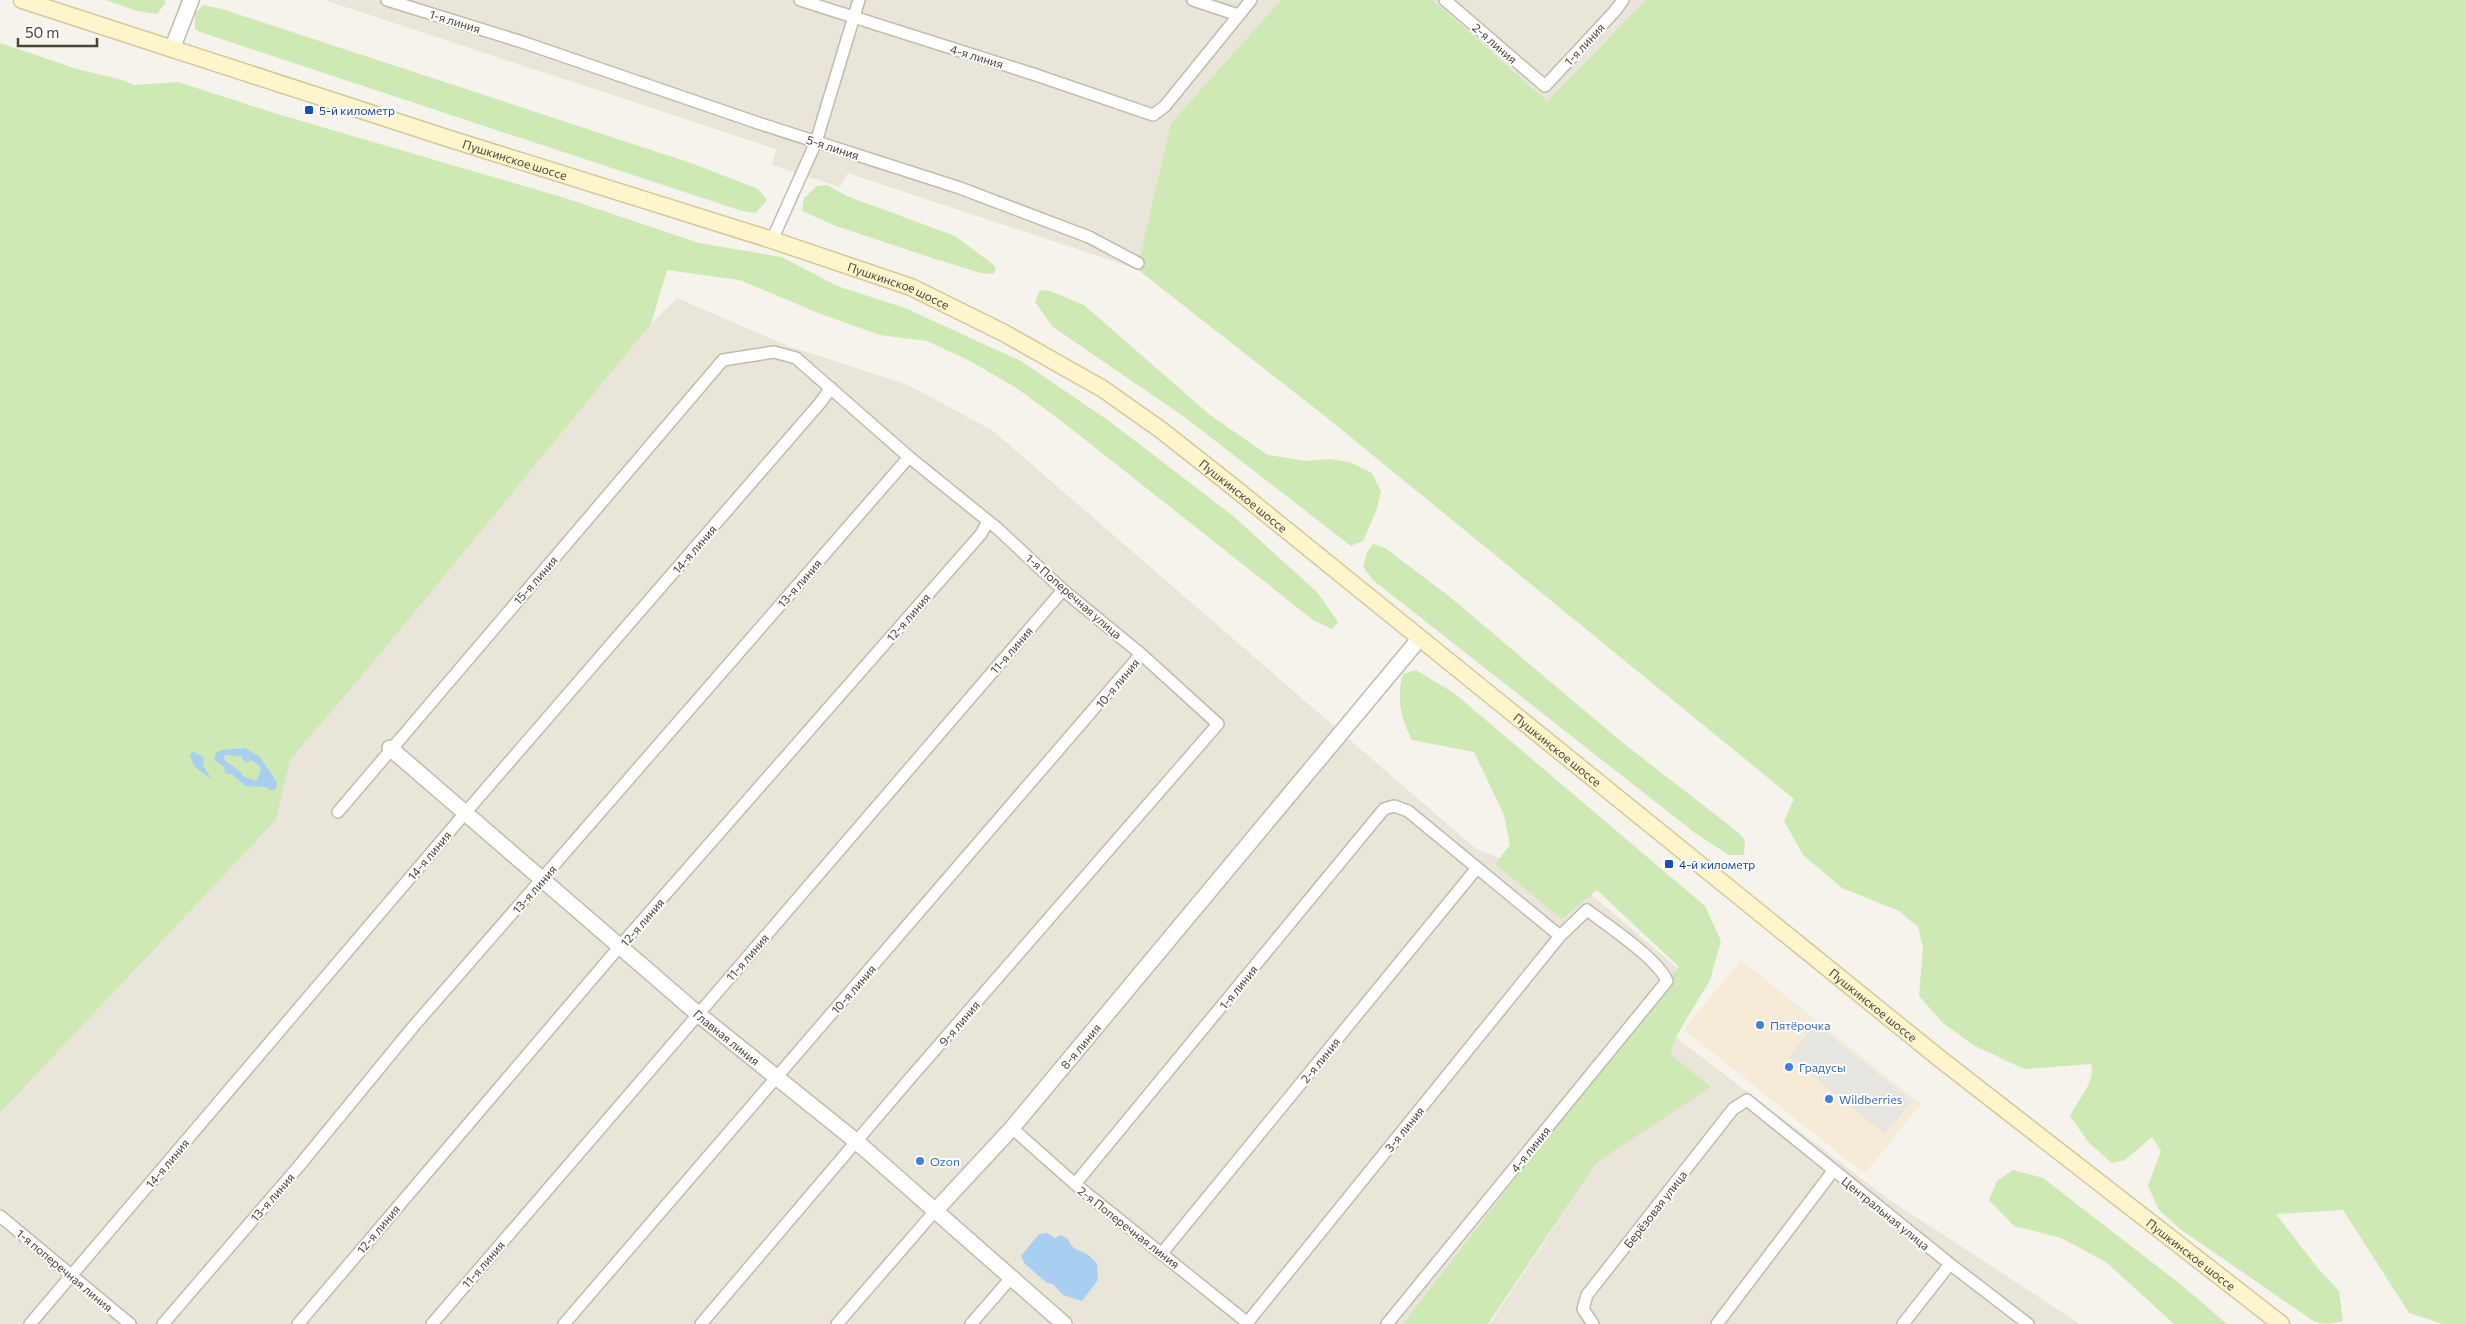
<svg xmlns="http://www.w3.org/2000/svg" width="2466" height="1324" viewBox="0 0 2466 1324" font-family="Commissioner,sans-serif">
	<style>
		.residential { fill: #e9e5d9 }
		.commercial { fill: #f6ebd7 }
		.green { fill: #cee9b4 }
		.parking { fill: #e7e5e2 }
		.water { fill: #a8cff1; fill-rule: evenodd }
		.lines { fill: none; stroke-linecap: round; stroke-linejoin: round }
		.minor-casing { stroke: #c1bbad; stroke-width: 14 }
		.tertiary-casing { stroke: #c1bbad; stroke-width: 18 }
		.secondary-casing { stroke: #d5c89a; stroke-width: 19 }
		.minor { stroke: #fff; stroke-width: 11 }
		.tertiary { stroke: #fff; stroke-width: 15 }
		.secondary { stroke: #fef5cc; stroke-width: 16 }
		.transit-dot { fill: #1a4fb4; stroke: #fff; stroke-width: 2 }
		.shop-dot { fill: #3f7fe0; stroke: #fff; stroke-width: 2 }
		.labels { text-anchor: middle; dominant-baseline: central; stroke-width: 4; stroke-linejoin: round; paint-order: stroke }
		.street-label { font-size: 12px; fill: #4a4438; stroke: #fff }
		.transit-label { font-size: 12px; fill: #164399; stroke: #fff; text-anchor: start }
		.shop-label { font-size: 12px; fill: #366cbe; stroke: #fff; text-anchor: start }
	</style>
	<rect width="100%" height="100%" fill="#f5f3eb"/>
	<path class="residential" d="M324 0H1281L1171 123 1137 269 848 173 840 187 772 165 776 149Z
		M1433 0H1646L1547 101Z
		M677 298 788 346 906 384 992 430 1476 849 1587 891 1687 976 1476 1324H0V1113L276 820 290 760 377 658 651 324Z
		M1670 1033 1887 1198 2080 1324H1490L1597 1162Z"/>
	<path class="commercial" d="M1741 960 1921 1104 1865 1174 1684 1030Z"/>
	<path class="green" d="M106 0H164L166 2 157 14 137 11Z
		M1281 0H1433L1547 101 1646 0H2466V1324H2443L2409 1313 2343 1210 2276 1214 2316 1266 2339 1291 2343 1321 2327 1324 2315 1322 2180 1229 2159 1210 2148 1186 2161 1151 2152 1137 2125 1160 2112 1163 2089 1143 2070 1116C2079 1098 2096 1082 2091 1064L2024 1069 1973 1045 1943 1023 1919 996 1923 948 1918 927 1899 911 1842 888 1803 855 1784 821 1794 799 1326 417 1137 269 1171 123Z
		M203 5 222 9 691 163 758 189 767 200 756 213 742 211 200 32 195 29V13Z
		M0 43 77 69 123 80 134 85 178 82 274 113 565 198 699 243 782 257 837 286 905 308 1021 361 1109 421 1232 515 1317 592 1338 622 1332 629 1313 620 1064 423 1015 387 968 360 927 341 880 335 818 313 740 280 667 270 651 324 377 658 290 760 276 820 0 1113Z
		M827 185 847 196 955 236 994 265 996 270 993 274 981 273 932 258 836 226 802 211 804 198 817 186Z
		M1040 290 1050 291 1084 305 1210 415 1268 455 1306 461 1329 459 1350 462 1372 473 1381 491 1377 509 1363 541 1351 546 1183 416 1053 327 1035 302Z
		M1373 544 1385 548 1450 597 1623 743 1739 833 1745 840 1744 855H1729L1695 833 1374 581 1363 567 1367 552Z
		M1416 670 1454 693 1705 906 1721 941 1710 980 1677 1035 1670 1054 1711 1087 1597 1162 1488 1324H1403L1679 967 1597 890 1562 919 1495 864 1510 845 1504 815 1474 752 1412 740C1401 718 1396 699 1403 674Z
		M2013 1170 2043 1178 2184 1287 2227 1324H2174L2106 1262 2061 1238 2014 1226 1989 1200 1997 1181Z"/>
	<path class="parking" d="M1816 1024 1912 1101 1885 1134 1789 1057Z"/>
	<path class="water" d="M245 748 260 757 277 782 276 789 272 791 266 787 245 786 233 775 225 773 224 767 214 760 216 753 221 750ZM225 755 241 756 245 763 251 760 260 766 261 771 256 781 243 776 242 773 224 760Z
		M193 751 204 758 203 765 212 780 194 766 190 755Z
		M1047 1233 1055 1238 1061 1235 1068 1239C1072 1251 1079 1249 1088 1255 1091 1257 1094 1261 1097 1264L1098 1280 1082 1301 1063 1295 1053 1284 1047 1283 1025 1264 1021 1256 1039 1234Z"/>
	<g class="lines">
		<defs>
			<path id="minor" d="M387 0 522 42 761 124 960 188 1089 237 1138 263
				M800 0 1036 75 1153 115 1165 106 1251 0
				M1193 0 1238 15
				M1445 0 1545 86 1615 11 1623 0
				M772 240 816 142 859 0
				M338 812 723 360 774 352 796 358 909 457 998 529 1063 590 1141 654 1218 724 906 1083 701 1324
				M1012 1128 1075 1184 1249 1324
				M1075 1184 1384 809 1394 806 1408 811 1560 936
				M0 1216 130 1324
				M1162 1253 1477 868
				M1247 1323 1560 936 1587 910C1608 926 1658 959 1667 981L1387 1324
				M30 1324 466 812 820 403 831 388
				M163 1324 299 1166 413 1027 909 457
				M298 1324 620 946 981 534 988 521
				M432 1324 1063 590
				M564 1324 1141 654
				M837 1324 935 1211
				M971 1324 1010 1279
				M1593 1324 1583 1309 1587 1295 1733 1109 1747 1100 1950 1264 2028 1324
				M1717 1324 1833 1171
				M1903 1324 1950 1264"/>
			<g id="tertiary">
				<path d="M172 49 191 0"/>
				<path id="s1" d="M390 748 698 1014 857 1142 1064 1324"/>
				<path id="s2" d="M935 1211 1012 1128 1420 638"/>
			</g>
			<g id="secondary">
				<path id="s3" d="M22 0 447 138 772 240 911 287 1004 333 1103 389 1161 430 1232 486 1939 1058 2281 1324"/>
			</g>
		</defs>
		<use href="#minor" class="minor-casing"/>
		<use href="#tertiary" class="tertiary-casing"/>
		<use href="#secondary" class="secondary-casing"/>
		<use href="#minor" class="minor"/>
		<use href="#tertiary" class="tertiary"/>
		<use href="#secondary" class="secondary"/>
	</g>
	<g class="transit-dot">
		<rect x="304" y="105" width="10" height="10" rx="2.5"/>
		<rect x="1664" y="859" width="10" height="10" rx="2.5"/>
	</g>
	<g class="shop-dot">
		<circle cx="1760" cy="1025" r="5"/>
		<circle cx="1789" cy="1067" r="5"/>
		<circle cx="1829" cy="1099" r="5"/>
		<circle cx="920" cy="1161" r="5"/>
	</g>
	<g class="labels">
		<g class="street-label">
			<text transform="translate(455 21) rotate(17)">1-я линия</text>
			<text transform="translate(1495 43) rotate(41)">2-я линия</text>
			<text transform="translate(1584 44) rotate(-47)">1-я линия</text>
			<text transform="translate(977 56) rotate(17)">4-я линия</text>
			<text transform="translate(833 147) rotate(18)">5-я линия</text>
			<text stroke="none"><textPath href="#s3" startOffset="518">Пушкинское шоссе</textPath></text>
			<text stroke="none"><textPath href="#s3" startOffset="922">Пушкинское шоссе</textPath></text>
			<text stroke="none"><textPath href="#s3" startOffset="1328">Пушкинское шоссе</textPath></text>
			<text transform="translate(694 549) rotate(-49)">14-я линия</text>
			<text transform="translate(535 580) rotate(-49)">15-я линия</text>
			<text transform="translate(799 583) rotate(-49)">13-я линия</text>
			<text transform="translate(1074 596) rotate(41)">1-я Поперечная улица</text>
			<text transform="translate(908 617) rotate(-49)">12-я линия</text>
			<text transform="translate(1011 650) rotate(-49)">11-я линия</text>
			<text transform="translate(1117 683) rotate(-50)">10-я линия</text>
			<text stroke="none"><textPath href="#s3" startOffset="1732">Пушкинское шоссе</textPath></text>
			<text transform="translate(429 855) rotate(-50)">14-я линия</text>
			<text transform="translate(534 889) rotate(-49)">13-я линия</text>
			<text transform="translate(642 922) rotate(-49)">12-я линия</text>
			<text transform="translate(747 957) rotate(-49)">11-я линия</text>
			<text transform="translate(1238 987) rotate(-51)">1-я линия</text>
			<text transform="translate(853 989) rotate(-49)">10-я линия</text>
			<text stroke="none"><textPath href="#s3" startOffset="2138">Пушкинское шоссе</textPath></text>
			<text transform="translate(959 1023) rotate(-49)">9-я линия</text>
			<text stroke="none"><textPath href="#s1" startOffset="444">Главная линия</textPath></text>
			<text stroke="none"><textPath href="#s2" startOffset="220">8-я линия</textPath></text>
			<text transform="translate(1320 1060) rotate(-51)">2-я линия</text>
			<text transform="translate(1404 1129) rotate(-51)">3-я линия</text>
			<text transform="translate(1530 1149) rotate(-51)">4-я линия</text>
			<text transform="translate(167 1163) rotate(-50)">14-я линия</text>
			<text transform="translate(272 1197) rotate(-49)">13-я линия</text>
			<text transform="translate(1655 1209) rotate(-52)">Берёзовая улица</text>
			<text transform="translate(1886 1213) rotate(39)">Центральная улица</text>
			<text transform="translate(1129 1227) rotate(38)">2-я Поперечная линия</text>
			<text transform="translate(378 1229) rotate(-50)">12-я линия</text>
			<text stroke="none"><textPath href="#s3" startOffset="2542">Пушкинское шоссе</textPath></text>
			<text transform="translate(483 1264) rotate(-49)">11-я линия</text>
			<text transform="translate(65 1270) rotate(40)">1-я поперечная линия</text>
		</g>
		<g class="transit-label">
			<text x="319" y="110">5-й километр</text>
			<text x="1679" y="864">4-й километр</text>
		</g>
		<g class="shop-label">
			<text x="1770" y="1025">Пятёрочка</text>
			<text x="1799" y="1067">Градусы</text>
			<text x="1839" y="1099">Wildberries</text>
			<text x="930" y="1161">Ozon</text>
		</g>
	</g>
	<path d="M18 38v8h79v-8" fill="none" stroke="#4a4438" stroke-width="2.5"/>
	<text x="25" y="38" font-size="15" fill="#4a4438" stroke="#ffffff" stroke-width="4" paint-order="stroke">50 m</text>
</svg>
